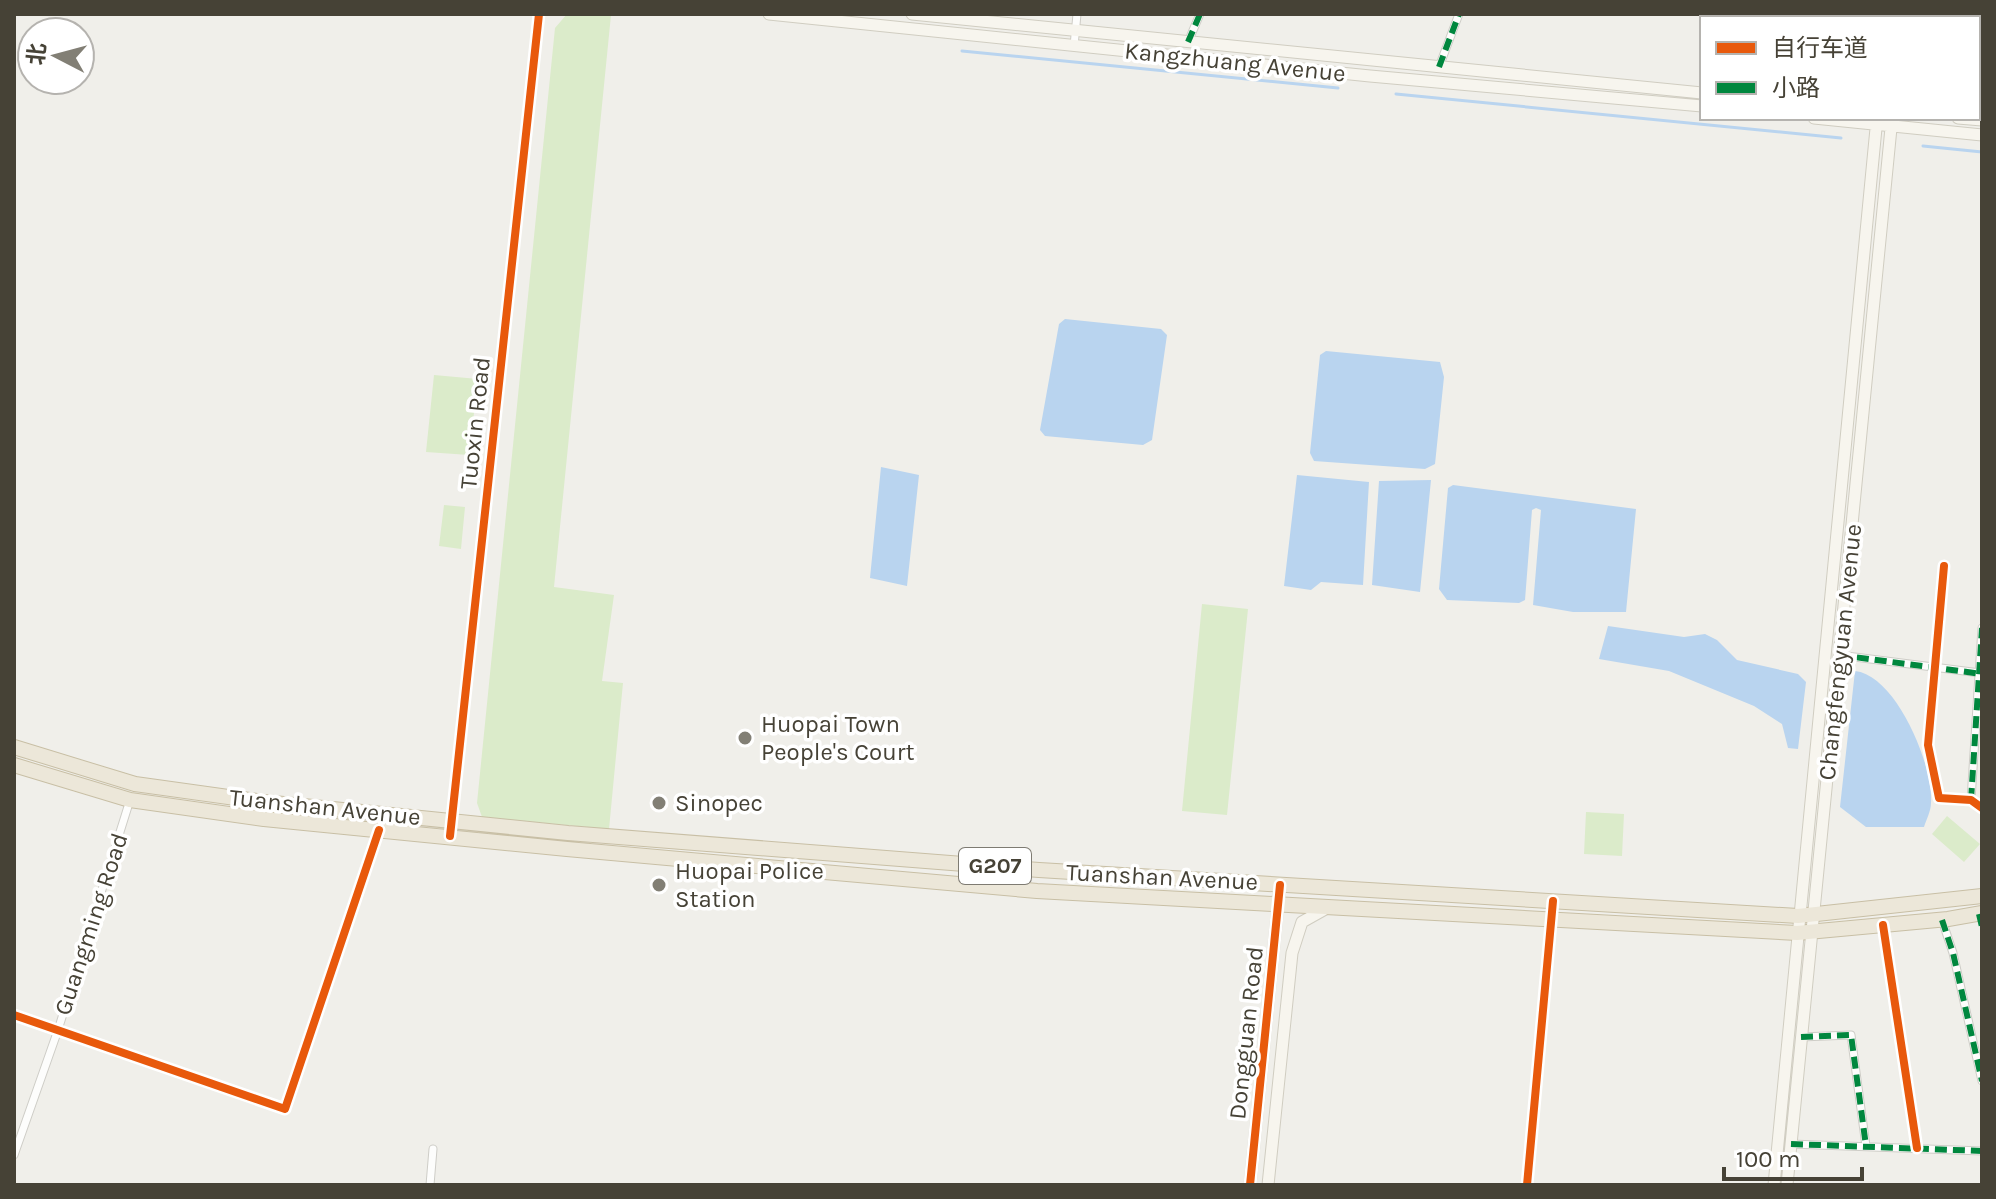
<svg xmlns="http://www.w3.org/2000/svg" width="1996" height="1199" viewBox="0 0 1996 1199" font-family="Karla,'Noto Sans SC',sans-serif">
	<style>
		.green { fill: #dbebca }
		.water { fill: #b9d4ef }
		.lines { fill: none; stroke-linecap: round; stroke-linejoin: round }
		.stream { stroke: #b9d4ef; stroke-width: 3 }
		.street-casing { stroke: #cecdc7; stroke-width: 9 }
		.secondary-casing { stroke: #d0cdc1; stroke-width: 13 }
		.highway-casing { stroke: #c8bfa5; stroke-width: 16 }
		.street { stroke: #fdfdfc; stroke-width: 7 }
		.secondary { stroke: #f7f5ee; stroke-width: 11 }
		.highway { stroke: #ece7d9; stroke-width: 14 }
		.quiet { stroke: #00873e; stroke-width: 6; stroke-dasharray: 12 6; stroke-linecap: butt }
		.cycleway-casing { stroke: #fff; stroke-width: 13 }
		.cycleway { stroke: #e8590c; stroke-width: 8 }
		.poi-dot { fill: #827f75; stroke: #fff; stroke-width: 3 }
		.labels { text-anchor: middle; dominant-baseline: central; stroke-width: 7; stroke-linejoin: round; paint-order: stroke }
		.shield { fill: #fff; stroke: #7e7b72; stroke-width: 2 }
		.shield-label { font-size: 22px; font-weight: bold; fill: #464236 }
		.street-label { font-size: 24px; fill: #464236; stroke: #fff }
		.poi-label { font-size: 24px; fill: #464236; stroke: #fff; text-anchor: start }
	</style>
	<rect width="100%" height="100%" fill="#f0efea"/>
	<path class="green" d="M567 14 611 15 554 587 614 595 602 681 623 683 609 829 482 817 477 803 555 28Z
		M434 375 478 379 469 455 426 452Z
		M444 505 465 507 461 549 439 546Z
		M1202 604 1248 609 1227 815 1182 811Z
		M1586 812 1624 814 1622 856 1584 854Z
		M1947 816 1980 844 1964 862 1932 834Z"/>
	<path class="water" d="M1065 319 1161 329 1167 335 1152 440 1143 445 1045 436 1040 430 1059 324Z
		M1326 351 1440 362 1444 377 1435 464 1425 469 1314 461 1310 453 1320 355Z
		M881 467 919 475 907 586 870 578Z
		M1297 475 1369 482 1363 585 1321 582 1311 590 1284 586Z
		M1431 480 1420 592 1372 585 1379 481Z
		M1453 485 1636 509 1626 612H1573L1533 605 1541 510 1536 508 1532 510 1525 600 1519 603 1447 600 1439 589 1448 488Z
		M1608 626 1684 637 1705 634 1717 640 1737 660 1798 674 1806 682 1798 749 1788 748 1782 724 1754 706 1669 671 1599 659Z
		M1855 671C1896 675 1934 766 1931 803 1931 811 1926 820 1924 827H1866L1840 807Z"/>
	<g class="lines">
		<path class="stream" d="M962 51 1338 88
			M1396 94 1841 138
			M1923 146 1982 152"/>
		<defs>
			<path id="street" d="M1188 42 1200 14
				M1074 46 1077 14
				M1439 67 1459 14
				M1944 566 1928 745 1939 798 1971 800 1982 808
				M1839 655 1980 673
				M1971 800 1982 628
				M450 836 539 14
				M1942 920 1953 953 1982 1081
				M1883 925 1917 1148
				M14 1015 285 1109 378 830
				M1801 1037 1851 1035 1866 1146
				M1791 1144 1982 1151
				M14 1155 58 1030 130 800
				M430 1185 433 1149
				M1527 1185 1553 901"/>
			<path id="secondary" d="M769 14 1370 76 1702 106
				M912 14 1702 93
				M1888 18 1889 14
				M1903 18V14
				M1814 118 1982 135
				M1958 118 1982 120
				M1250 1185 1280 885
				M1268 1185 1292 953 1302 922 1327 908
				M1774 1185 1877 118
				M1787 1185 1892 118"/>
			<path id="highway" d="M14 747 135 784 264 802 568 833 1039 870 1798 916 1982 896
				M14 765 130 800 264 819 567 849 1037 891 1797 933 1948 919 1982 913"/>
		</defs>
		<use href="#street" class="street-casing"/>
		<use href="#secondary" class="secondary-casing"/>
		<use href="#highway" class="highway-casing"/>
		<use href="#street" class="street"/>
		<use href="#secondary" class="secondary"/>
		<use href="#highway" class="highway"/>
		<path class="quiet" d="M1188 42 1200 14
			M1439 67 1459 14
			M1839 655 1982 674
			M1971 800 1982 628
			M1979 914 1982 927
			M1942 920 1953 953 1982 1081
			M1801 1037 1851 1035 1866 1146
			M1791 1144 1982 1151"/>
		<defs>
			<path id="cycleway" d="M1944 566 1928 745 1939 798 1971 800 1982 808
				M450 836 539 14
				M1883 925 1917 1148
				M14 1015 285 1109 379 830
				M1250 1185 1280 885
				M1527 1185 1553 901"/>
		</defs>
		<use href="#cycleway" class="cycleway-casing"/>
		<use href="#cycleway" class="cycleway"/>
	</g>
	<g class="poi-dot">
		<circle cx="745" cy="738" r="8"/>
		<circle cx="659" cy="803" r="8"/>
		<circle cx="659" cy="885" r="8"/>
	</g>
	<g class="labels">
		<rect class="shield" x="959" y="848" width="72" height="36" rx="6"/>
		<g class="shield-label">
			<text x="995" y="866">G207</text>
		</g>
		<g class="street-label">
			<text transform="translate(1235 62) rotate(6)">Kangzhuang Avenue</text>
			<text transform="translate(475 423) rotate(-84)">Tuoxin Road</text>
			<text transform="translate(1840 652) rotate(-84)">Changfengyuan Avenue</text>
			<text transform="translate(325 807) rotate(6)">Tuanshan Avenue</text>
			<text transform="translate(1162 877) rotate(3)">Tuanshan Avenue</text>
			<text transform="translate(91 924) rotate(-72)">Guangming Road</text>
			<text transform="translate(1246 1033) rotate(-84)">Dongguan Road</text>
		</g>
		<g class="poi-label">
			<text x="761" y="724">Huopai Town<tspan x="761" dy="28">People's Court</tspan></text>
			<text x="675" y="803">Sinopec</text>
			<text x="675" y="871">Huopai Police<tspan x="675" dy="28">Station</tspan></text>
		</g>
	</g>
	<rect width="1996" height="1199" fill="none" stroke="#464236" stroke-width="32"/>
	<rect x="1700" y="16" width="280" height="104" fill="#ffffff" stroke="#b5b3af" stroke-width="2"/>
	<rect x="1716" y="42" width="40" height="12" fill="#e8590c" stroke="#b5b3af" stroke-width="2"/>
	<text x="1772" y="56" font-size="24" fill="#464236">自行车道</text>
	<rect x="1716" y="82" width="40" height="12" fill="#00873e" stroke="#b5b3af" stroke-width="2"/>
	<text x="1772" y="96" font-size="24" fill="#464236">小路</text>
	<g transform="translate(56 56) rotate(276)"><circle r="38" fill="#ffffff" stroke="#b5b3af" stroke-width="2"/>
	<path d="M0-6L14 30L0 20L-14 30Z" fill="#827f75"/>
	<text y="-12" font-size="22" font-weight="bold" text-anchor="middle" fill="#464236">北</text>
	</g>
	<path d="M1724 1167v12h138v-12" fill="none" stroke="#464236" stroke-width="4"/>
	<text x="1736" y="1167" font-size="24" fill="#464236" stroke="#ffffff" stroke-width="6" paint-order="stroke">100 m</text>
</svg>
